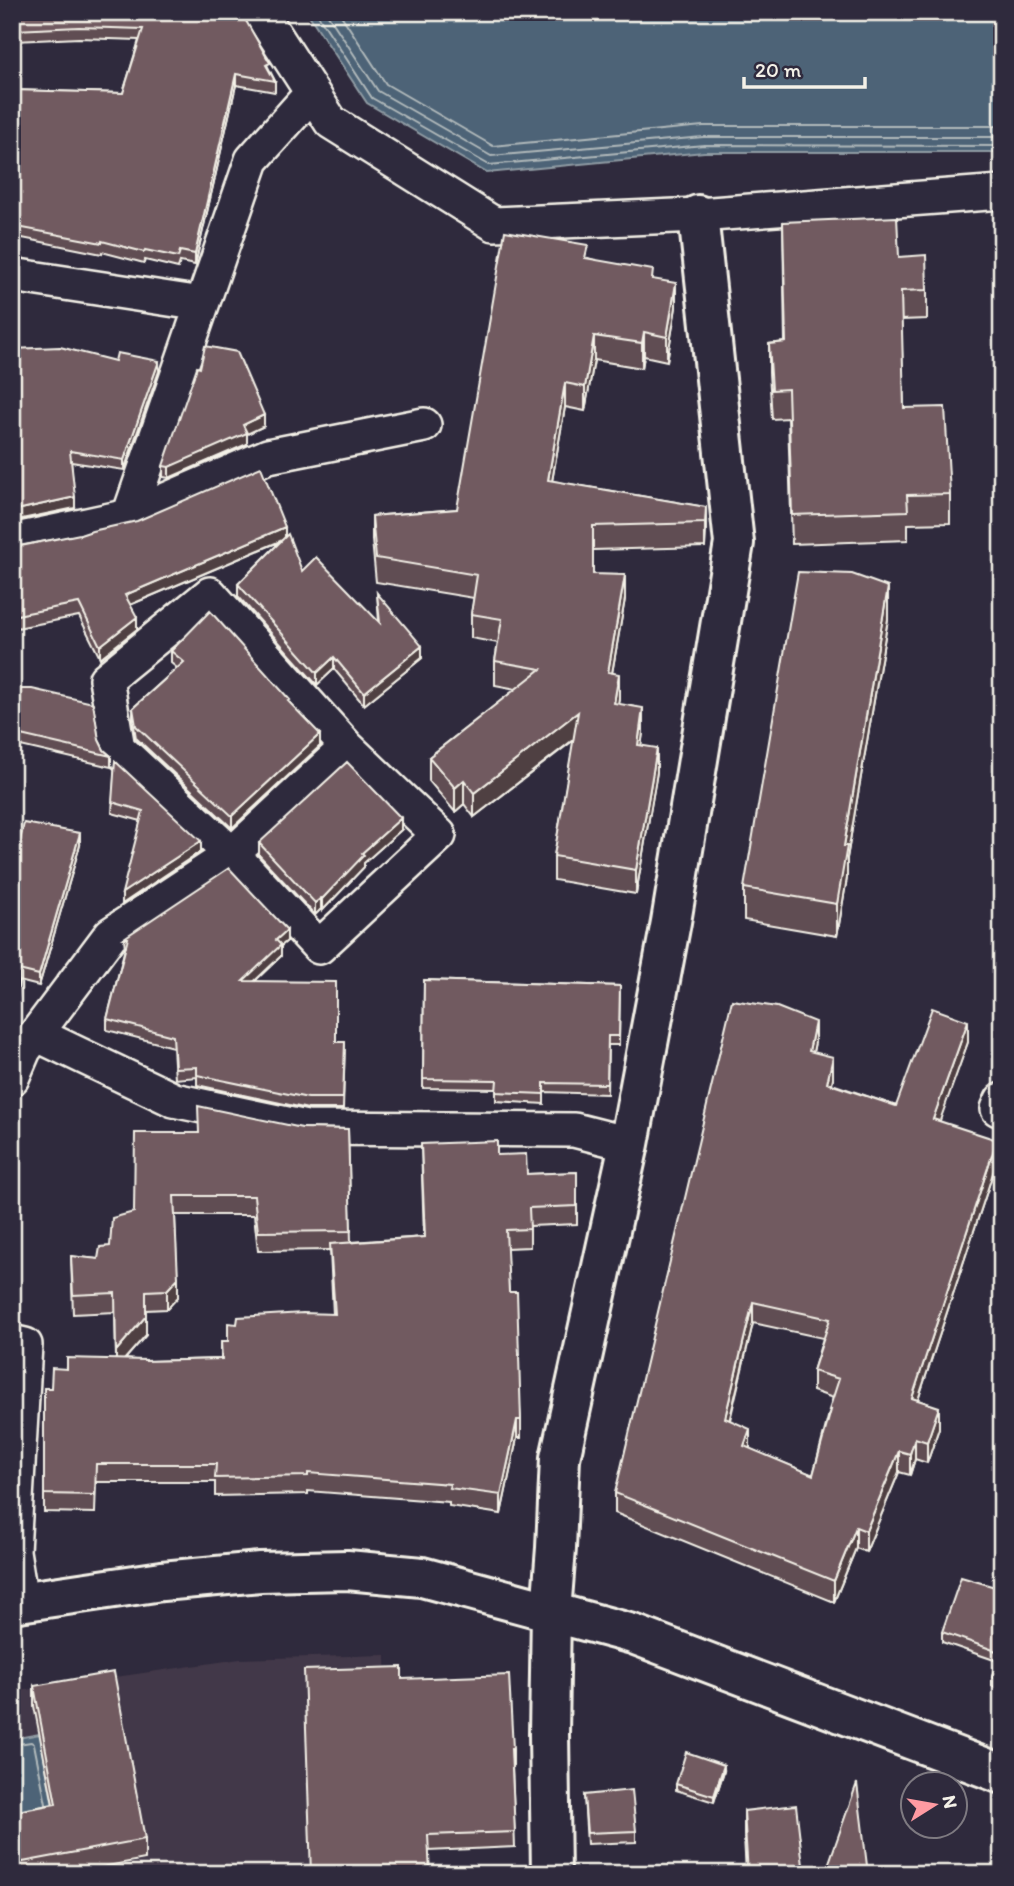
<svg xmlns="http://www.w3.org/2000/svg" width="1014" height="1886" viewBox="0 0 1014 1886" font-family="Itim,sans-serif">
	<style>
		.built { fill: #433848 }
		.water { fill: #4d6477; stroke: #909ca4; stroke-width: 2 }
		.lines { fill: none; stroke-linecap: round; stroke-linejoin: round }
		.shore { stroke: #b1b9bb; stroke-width: 2 }
		.minor-casing { stroke: #f4f1e8; stroke-width: 38 }
		.tertiary-casing { stroke: #f4f1e8; stroke-width: 44 }
		.minor { stroke: #2f2a3d; stroke-width: 33 }
		.tertiary { stroke: #2f2a3d; stroke-width: 38 }
		.wall { fill: #614d53; stroke: #f4f1e8; stroke-width: 2; fill-rule: evenodd }
		.shaded-wall { fill: #4f3f43; stroke: #f4f1e8; stroke-width: 2 }
		.building { fill: #715a60; stroke: #f4f1e8; stroke-width: 2; fill-rule: evenodd }
	</style>
	<rect width="100%" height="100%" fill="#2f2a3d"/>
	<filter id="ink" filterUnits="userSpaceOnUse"><feTurbulence type="fractalNoise" baseFrequency=".0143" numOctaves="2"/><feDisplacementMap in="SourceGraphic" scale="14" xChannelSelector="R" yChannelSelector="G"/><feConvolveMatrix kernelMatrix="1 2 1 2 8 2 1 2 1" color-interpolation-filters="sRGB"/></filter>
	<g filter="url(#ink)">
		<path class="built" d="M386 1655 390 1874H12V1692L240 1659Z"/>
		<path class="water" d="M307 12H1002V152H704L487 173 367 103Z
			M40 1734 56 1824 12 1832V1739Z"/>
		<g class="lines">
			<path class="shore" d="M316 12 372 98 489 165 704 145 1002 146
				M326 12 378 91 491 156 703 137H1002
				M339 12 386 84 493 146 703 126H1002
				M12 1745 31 1742 34 1744 46 1804"/>
			<defs>
				<path id="minor" d="M260 12 331 122 494 224 698 215 1002 192
					M12 275 202 304
					M129 516 268 456 424 425
					M12 541 129 516 252 160 312 93
					M210 594 347 747 439 835 319 947 232 854 118 748 106 679Z
					M36 1034 174 1100 306 1128 574 1130 629 1144
					M12 1078 24 1050 111 934 232 854 347 747
					M1002 1100 998 1109 1002 1110
					M12 1342 25 1345 13 1551 21 1601"/>
				<path id="tertiary" d="M12 1603 162 1581 260 1572 347 1570 422 1577 633 1634 1002 1774
					M551 1874 549 1734 551 1612 556 1548 560 1458 629 1144 671 922 734 543 698 215"/>
			</defs>
			<use href="#minor" class="minor-casing"/>
			<use href="#tertiary" class="tertiary-casing"/>
			<use href="#minor" class="minor"/>
			<use href="#tertiary" class="tertiary"/>
		</g>
		<path class="wall" d="M14 12H241L275 81V92L236 85 195 265 180 262 178 268 145 260 144 263 102 252V254L12 236V90L123 93 139 40 79 38 15 41Z
			M783 222 899 257 927 290V319L901 320 904 408 950 494V523L908 524V540L792 544 788 418 772 419 769 373V344L785 342Z
			M588 258 653 279 676 307 667 361 644 356 642 368 594 360 585 411 565 407 552 481 706 507 705 547 593 550V574L625 599 612 673 619 698 618 704 643 733 641 745 657 772 636 894 554 880V856L574 740 474 817 464 804 455 812 429 781V757L516 689 495 685V661L498 643 471 638V614L474 598 376 582 372 540V516L457 509Z
			M12 349 159 371 124 470 71 462 75 508 12 521Z
			M264 426 247 434V444L169 478 163 477V466Z
			M80 535 285 537 302 571 379 622 377 593 422 658 364 705 334 669 317 685 238 596V584L281 541 130 605 137 629 100 658 79 616 12 629V547Z
			M888 619 847 858V878L837 936 744 920V888Z
			M171 651 290 703 320 746 232 828 136 738 133 720V708L177 668 171 663Z
			M12 713 99 740 104 750 111 756V767L12 744Z
			M115 761 201 851 122 904 141 821 112 813Z
			M401 830 364 863V867L322 911 321 909 315 915 259 855V843Z
			M80 845 39 986 19 981 15 1017H12V867H14Z
			M124 938 287 941 281 946V956L254 982 336 1042H345L343 1109H308L197 1085V1077L175 1079 173 1047 107 1030V1019L125 948Z
			M424 980 620 986 619 1045H608L607 1094 544 1092V1104L496 1101V1089L423 1088Z
			M815 1042 813 1052 833 1078 832 1084 896 1106 968 1042 939 1121 997 1161 918 1400 939 1428 927 1463 915 1459 910 1475 899 1472 866 1552 856 1548 834 1602 615 1513V1493ZM753 1323 823 1338 813 1371V1391L833 1398 813 1475 750 1449 730 1420Z
			M302 1128 348 1129 351 1242 424 1237 421 1144 497 1155 527 1174 577 1172V1224L530 1226V1247L506 1248 509 1292 521 1420V1438H517L501 1514 449 1506V1502L308 1491V1494L215 1496V1482H96L95 1513 44 1512V1388H51L116 1359 115 1312 73 1314 71 1256 98 1259 110 1246 134 1212 199 1133ZM175 1215H254L258 1251 330 1250 333 1314 237 1324 228 1341H221V1359L146 1361 125 1359 146 1335V1310L167 1309 178 1297Z
			M1002 1458V1500L998 1497V1467Z
			M1002 1589V1690L992 1686V1677L997 1661 942 1642V1632Z
			M402 1679 513 1749V1765H512L515 1847 428 1851Z
			M34 1686 145 1839V1859L65 1874H12V1812L53 1804 34 1706Z
			M724 1771 714 1802 676 1790V1784Z
			M584 1795 636 1831V1842L587 1844Z
			M744 1811 804 1874H746L744 1835Z"/>
		<path class="shaded-wall" d="M236 74V85L195 265V254Z
			M676 283V307L667 361V337Z
			M644 332V356L642 368V343Z
			M594 336V360L585 411V387Z
			M159 361V371L124 470V460Z
			M565 383V407L548 504V480Z
			M264 415V426L247 434V444L169 478V467L243 425Z
			M75 497V508L12 521V511Z
			M706 507V531L705 547V523Z
			M285 527V539L125 607V595Z
			M625 575V599L608 696V672Z
			M888 587V619L847 858V878L837 936V904L844 846Z
			M137 617V629L100 658V646Z
			M17 631V643L12 663V651Z
			M422 646V658L364 705V693Z
			M334 657V669L317 685V673Z
			M619 674V698L614 728V703Z
			M643 708V733L638 769V745Z
			M578 712V736L474 817V793Z
			M320 734V746L232 828V816Z
			M657 748V772L636 894V870Z
			M464 780V804L455 812V788Z
			M401 818V830L364 863V867L322 911V899L362 853Z
			M80 833V845L39 986V975Z
			M201 841V851L122 904V893Z
			M321 898V909L315 915V903Z
			M287 930V941L281 946V956L243 992V981L276 940Z
			M19 970V981L15 1017V1006Z
			M968 1021V1042L933 1140V1119Z
			M815 1022V1042L809 1072V1051Z
			M833 1057V1078L827 1103V1083Z
			M997 1140V1161L912 1418V1398Z
			M178 1278V1297L167 1309V1290Z
			M753 1302V1323L725 1438V1418Z
			M146 1316V1335L116 1369V1351Z
			M939 1407V1428L927 1463V1442Z
			M517 1420V1438L501 1514V1495Z
			M750 1429V1450L744 1446Z
			M915 1438V1459L910 1475V1454Z
			M899 1451V1472L866 1552V1531Z
			M856 1527V1548L834 1602V1581Z
			M724 1765V1771L714 1802V1796Z"/>
		<path class="building" d="M14 12H241L270 63 266 65 275 81 236 74 195 254 180 251 178 257 145 250 144 252 102 241V243L12 226V90L123 93 143 29 79 27 15 30Z
			M897 217 899 257 926 255 927 290 901 291 904 408 945 407 950 494 907 495 908 511 792 515 788 389 772 390 769 344 786 342 783 222Z
			M505 231 588 245 585 258 653 270 652 279 676 283 667 337 644 332 642 343 594 336 585 387 565 383 548 480 706 507 705 523 593 526V574L625 575 608 672 619 674 614 703 643 708 638 745 657 748 636 870 554 856 578 712 474 793 464 780 455 788 429 757 541 669 495 661 502 619 471 614 477 575 376 558 372 516 457 509Z
			M205 346 237 352 264 415 243 425 247 433 169 467 163 466 197 367 200 368Z
			M60 347 115 361 117 353 159 361 124 460 70 451 75 497 12 511V349Z
			M261 467 285 527 125 595 137 617 100 646 79 603 12 616V571H15L12 559V547H16L80 534V535L92 531 137 521Z
			M288 534 302 571 316 557 380 623 377 593 422 646 364 693 334 657 317 673 238 584Z
			M798 572 852 574 888 587 844 846H847L837 904 744 888Z
			M210 611 290 700 288 701 320 734 232 816 136 726 133 708 184 662 171 651Z
			M12 630 17 631 12 651Z
			M18 689H32L93 703 99 740 104 750 111 756 12 733V713Z
			M115 761 201 841 122 893 143 811 112 802Z
			M347 762 401 818 362 853 364 855 322 899 321 898 315 903 259 843Z
			M24 823 80 833 39 975 19 970 15 1006 12 1005V867H14Z
			M229 868 287 930 276 940 281 945 243 981 336 982V1042H345L343 1098H308L197 1075V1067L175 1068 173 1036 107 1019 128 938H124Z
			M424 980 620 986 619 1036H608L607 1084 544 1083V1094L496 1092 497 1080 423 1079Z
			M732 1000 777 1007 815 1022 809 1051 833 1057 827 1083 896 1106 932 1008 968 1021 933 1119 997 1140 912 1398 939 1407 927 1442 915 1438 910 1454 899 1451 866 1531 856 1527 834 1581 615 1493ZM753 1302 830 1319 813 1371 839 1379 829 1410H831L813 1475 744 1446 750 1429 725 1418Z
			M198 1106 302 1128 348 1129 351 1231 258 1232 254 1196H174L178 1278 167 1290 146 1291V1316L116 1351 115 1293 73 1295 71 1256 98 1259 100 1247 110 1246 112 1218 134 1212 135 1133H199Z
			M497 1141V1155L526 1154 527 1174 577 1172V1206L529 1208 530 1229 506 1230 509 1292H517L521 1420H517L501 1495 449 1488 450 1484 308 1473V1476L215 1478 216 1464H96L95 1495 44 1494V1388H51L52 1368 67 1369V1358L146 1360V1361L222 1359 221 1341H228V1323L237 1324 238 1317 303 1313 335 1314 330 1244 425 1237 421 1144Z
			M1002 1458V1470L998 1467Z
			M961 1577 1002 1589V1680L992 1677 999 1652 942 1632Z
			M402 1667V1679L509 1675 513 1749H511L515 1832 428 1835 430 1874H311L304 1670Z
			M114 1672 145 1839 12 1864V1812L56 1804 34 1686Z
			M686 1752 724 1765 714 1796 676 1784Z
			M857 1783 868 1874H825Z
			M632 1790 636 1831 587 1833 584 1795Z
			M796 1805 804 1874H748L744 1811Z"/>
	</g>
	<rect width="1014" height="1886" fill="none" stroke="#2f2a3d" stroke-width="42"/>
	<rect x="21" y="21" width="972" height="1844" fill="none" stroke="#f4f1e8" stroke-width="2.5" filter="url(#ink)"/>
	<g transform="translate(934 1805) rotate(79)"><circle r="33" fill="#2f2a3d" stroke="#7e7a81" stroke-width="2"/>
	<path d="M0-5L12 26L0 18L-12 26Z" fill="#ff9aa2"/>
	<text y="-10" font-size="19" font-weight="bold" text-anchor="middle" fill="#f4f1e8">N</text>
	</g>
	<path d="M744 77v10h121v-10" fill="none" stroke="#f4f1e8" stroke-width="3.5"/>
	<text x="755" y="77" font-size="21" fill="#f4f1e8" stroke="#2f2a3d" stroke-width="5" paint-order="stroke">20 m</text>
</svg>
